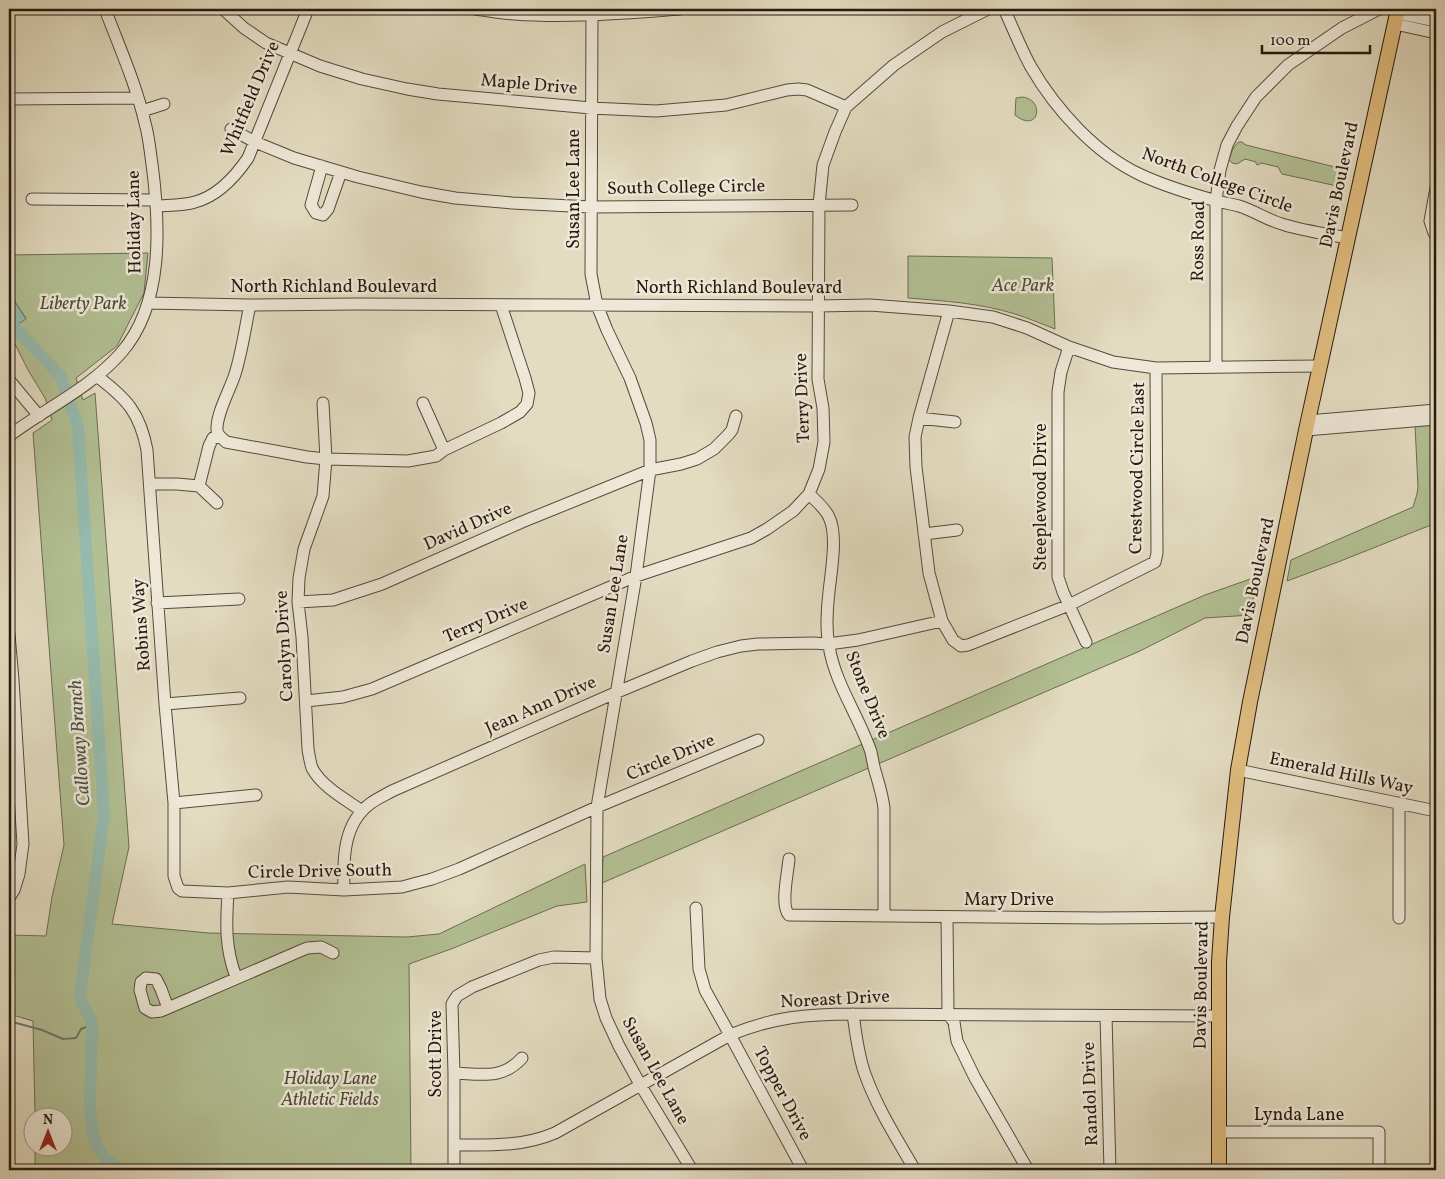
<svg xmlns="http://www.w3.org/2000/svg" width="1445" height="1179" viewBox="0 0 1445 1179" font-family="Vollkorn,serif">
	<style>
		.green { fill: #b2c094; stroke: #6c6c52 }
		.water { fill: #96bcaf; stroke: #6a7a6f }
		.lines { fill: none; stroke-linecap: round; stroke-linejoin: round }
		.stream { stroke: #6a7a6f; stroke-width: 2 }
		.river { stroke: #96bcaf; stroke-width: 12 }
		.minor-casing { stroke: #56493c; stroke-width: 13 }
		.major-casing { stroke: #271810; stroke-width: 16 }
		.minor { stroke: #ede8d7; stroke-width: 11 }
		.major { stroke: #e2be80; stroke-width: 14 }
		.labels { text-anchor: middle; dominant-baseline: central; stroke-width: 5; stroke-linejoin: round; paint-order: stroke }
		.street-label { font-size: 18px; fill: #271810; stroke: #ede8d7 }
		.park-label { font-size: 18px; font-style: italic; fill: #514a38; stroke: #ede8d7 }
		.water-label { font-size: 19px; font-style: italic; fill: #4e5148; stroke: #ede8d7 }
	</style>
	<rect width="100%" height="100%" fill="#e3dcc1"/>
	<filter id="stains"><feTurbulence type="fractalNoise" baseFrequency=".004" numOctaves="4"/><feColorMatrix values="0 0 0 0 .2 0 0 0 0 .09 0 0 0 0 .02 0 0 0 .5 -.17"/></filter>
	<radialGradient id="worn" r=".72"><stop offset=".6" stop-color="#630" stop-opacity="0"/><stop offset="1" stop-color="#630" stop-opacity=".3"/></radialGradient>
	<path class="green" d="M1023 97C1046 101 1038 134 1015 115L1016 98Z
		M1239 142H1242L1246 145 1339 168 1344 173V177L1341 178V183H1338L1337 186 1282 174 1278 167 1261 163 1258 165 1256 164V162L1245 159 1237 164 1232 163 1229 160C1231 154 1233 146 1239 142Z
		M148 253 144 293 117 346 76 378 83 400 95 393 129 847 112 924 209 933 407 937 439 934 585 864 587 902 557 906 451 949 409 964 411 1170H22L35 1166V1147L62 1146V1116H35L33 1021 9 1014V935L46 936 52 897 64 845 33 433 52 420 45 398 28 370 15 344 9 342V330L26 318 9 293V255Z
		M908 256 1052 258 1055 329C1042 324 1028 318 1015 314 980 303 944 301 908 298Z
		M1436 424V523L1338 562 1287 581 1291 560 1413 507 1417 494 1418 487 1415 425Z
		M1256 577 1251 615 1205 618 1140 651 602 883 603 857 1205 595Z"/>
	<path class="water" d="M9 293 26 319 9 330Z"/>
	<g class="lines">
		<path class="stream" d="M9 1021 42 1030 63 1039 76 1038 81 1029 86 1027 92 1030"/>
		<path class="river" d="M9 321 61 377 78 427 104 815 80 996C82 1007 89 1012 92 1024L90 1106 93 1134 97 1147 105 1158 121 1170"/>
		<defs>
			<path id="minor" d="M223 9 244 28 266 43 320 66 362 79 407 89 438 94 591 108 656 111 726 105 787 90 798 89 807 90 846 107
				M475 9C488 11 501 13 514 14 569 18 625 13 680 9
				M592 9 591 274 597 305 607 330 630 378 646 423 650 440V470L636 576 597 807 596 958 600 999 606 1018 619 1046 641 1086 692 1170
				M1004 9C1013 28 1021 49 1031 67 1056 110 1096 154 1141 175 1165 186 1191 194 1217 201 1224 203 1232 204 1239 206 1255 211 1269 221 1285 225 1305 231 1327 234 1348 238
				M1397 13 1436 21
				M1395 24 1436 33
				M9 99 138 98
				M142 111 164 104
				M231 129 255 142 294 158 358 177 421 192 455 198 512 203 591 207 852 205
				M322 166 311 205 316 213 323 215 328 209 341 172
				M1436 188 1430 221 1434 233H1436
				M32 199 155 200
				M156 206C168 205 182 206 195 202 218 196 235 177 248 158L308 9
				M148 303 250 305 356 304 818 306 870 305 949 311 993 317 1027 328 1069 347 1113 362 1156 368 1320 366
				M250 305C245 328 242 352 235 374 230 390 216 414 217 430 217 435 222 438 226 442L307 457 326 459 408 461 436 456 444 450 501 423 520 412 527 404 529 393 525 378 501 305
				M949 311 919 418 915 437 916 467 929 573 942 621 953 640 961 646 968 645 1069 605 1155 562 1157 553 1156 368
				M1069 347 1061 372 1058 392V577L1063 592 1086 642
				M1216 367V201L1220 170 1227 145 1237 126 1256 97 1288 65 1342 28 1379 9
				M98 377C127 399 140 413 147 450L165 704 174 803V876L178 888 182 891 228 893 288 887 344 890 402 887 432 879 459 869 597 807 758 740
				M9 380 39 416
				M323 403 326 459 323 496 304 549 299 578 298 602 302 637 308 749C309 755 310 762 312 768 322 787 345 799 362 811
				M423 403 444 450
				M919 418 955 422
				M1308 421 1436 410
				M1306 430 1436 419
				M9 436C46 408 89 389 121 353 164 304 160 225 152 164 150 151 149 137 145 123 136 84 119 46 105 9
				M150 484H177L199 486 217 503
				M199 486 209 446 213 438 220 437
				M809 494C816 501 825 508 829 517 838 535 831 572 829 592 827 608 826 630 829 646 835 684 859 716 871 752 872 757 873 762 874 767 878 782 882 792 884 808V916
				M924 534 957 530
				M298 602 333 600 382 584 522 522 650 470 681 464 697 459 714 449 728 435 732 430 736 416
				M157 603 239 599
				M9 634 13 680 23 844 19 874 14 890 11 895H9
				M306 701 343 697 372 689 636 576 751 538 767 529 793 511 809 494 819 469 824 442 823 408 818 379 819 205 823 165 835 132 846 107 894 65 942 32 988 9
				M165 704 240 698
				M1238 770 1436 811
				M174 803 256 795
				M789 859C788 872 780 906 789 915L1101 918 1222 917
				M344 890C343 859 343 823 371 803 378 798 385 795 392 791L615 693 692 661 717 652 741 646 758 644 813 643 828 644 858 640 942 621
				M228 893C226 924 225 948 236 977
				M696 908 699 969 705 990 730 1035 803 1170
				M947 917 948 1014 954 1022 957 1041 975 1078 1028 1170
				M1399 918V803
				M168 1008 161 989 156 979 146 978 141 982 140 990 145 1008 152 1012 161 1011 307 948 321 947 333 953
				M853 1014C856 1034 858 1055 865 1074 877 1108 897 1139 915 1170
				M1106 1016 1110 1170
				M454 1073C481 1074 502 1080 522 1058
				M1219 1132H1379V1170
				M454 1145C489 1145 522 1147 555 1133L730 1035C773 1017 808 1014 853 1014L1218 1016
				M454 1170V1073L452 1004 457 996 472 987 539 960 554 957 596 958"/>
			<path id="major" d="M1219 1170V962L1222 917 1238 770 1250 702 1306 430 1398 9"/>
		</defs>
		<use href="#minor" class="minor-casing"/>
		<use href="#major" class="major-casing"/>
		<use href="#minor" class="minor"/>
		<use href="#major" class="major"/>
	</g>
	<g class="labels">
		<g class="street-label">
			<text transform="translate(529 85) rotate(5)">Maple Drive</text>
			<text transform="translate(251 99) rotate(-67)">Whitfield Drive</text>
			<text transform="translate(1217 181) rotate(20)">North College Circle</text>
			<text transform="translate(1340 185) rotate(-78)">Davis Boulevard</text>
			<text transform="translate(686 188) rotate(-1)">South College Circle</text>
			<text transform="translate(574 189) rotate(-90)">Susan Lee Lane</text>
			<text transform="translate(135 222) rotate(-91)">Holiday Lane</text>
			<text transform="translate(1199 241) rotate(-89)">Ross Road</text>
			<text x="334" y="287">North Richland Boulevard</text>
			<text x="739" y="288">North Richland Boulevard</text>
			<text transform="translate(803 398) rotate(-92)">Terry Drive</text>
			<text transform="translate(1138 468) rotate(-89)">Crestwood Circle East</text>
			<text transform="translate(1041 497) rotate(-90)">Steeplewood Drive</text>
			<text transform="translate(468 527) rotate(-24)">David Drive</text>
			<text transform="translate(1256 581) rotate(-78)">Davis Boulevard</text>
			<text transform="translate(614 594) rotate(-81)">Susan Lee Lane</text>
			<text transform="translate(486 621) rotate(-23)">Terry Drive</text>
			<text transform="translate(142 625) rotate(-94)">Robins Way</text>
			<text transform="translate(285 646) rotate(-93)">Carolyn Drive</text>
			<text transform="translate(867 695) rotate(68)">Stone Drive</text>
			<text transform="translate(541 706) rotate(-24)">Jean Ann Drive</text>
			<text transform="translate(671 758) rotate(-23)">Circle Drive</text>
			<text transform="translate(1341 774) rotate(12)">Emerald Hills Way</text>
			<text transform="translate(320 872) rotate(-1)">Circle Drive South</text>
			<text x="1009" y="900">Mary Drive</text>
			<text transform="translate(1202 985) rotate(-89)">Davis Boulevard</text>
			<text transform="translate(835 1000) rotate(-3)">Noreast Drive</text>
			<text transform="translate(436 1054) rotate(-90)">Scott Drive</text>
			<text transform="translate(655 1071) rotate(61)">Susan Lee Lane</text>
			<text transform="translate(782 1094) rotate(62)">Topper Drive</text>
			<text transform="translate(1091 1094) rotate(-92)">Randol Drive</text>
			<text x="1299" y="1115">Lynda Lane</text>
		</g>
		<g class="park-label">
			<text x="1023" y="286">Ace Park</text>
			<text x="83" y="304">Liberty Park</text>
			<text x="330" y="1079">Holiday Lane<tspan x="330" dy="21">Athletic Fields</tspan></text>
		</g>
		<g class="water-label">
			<text transform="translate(80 743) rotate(-94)">Calloway Branch</text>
		</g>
	</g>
	<rect width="1445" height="1179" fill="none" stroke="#e3dcc1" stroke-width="30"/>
	<rect x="10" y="10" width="1425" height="1159" fill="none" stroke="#271810" stroke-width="2.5"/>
	<rect x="15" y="15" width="1415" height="1149" fill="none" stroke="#271810"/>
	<g transform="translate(48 1132)"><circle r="24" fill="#ede8d7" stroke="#9e9587"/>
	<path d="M0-4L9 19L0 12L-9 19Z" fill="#8f2418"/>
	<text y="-8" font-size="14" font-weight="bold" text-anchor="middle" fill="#271810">N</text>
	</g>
	<path d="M1262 45v8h108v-8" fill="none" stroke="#271810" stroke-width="2.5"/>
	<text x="1270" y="45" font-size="15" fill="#271810" stroke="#ede8d7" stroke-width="4" paint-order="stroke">100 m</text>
	<rect width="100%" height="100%" filter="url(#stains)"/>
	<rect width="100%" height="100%" fill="url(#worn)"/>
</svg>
